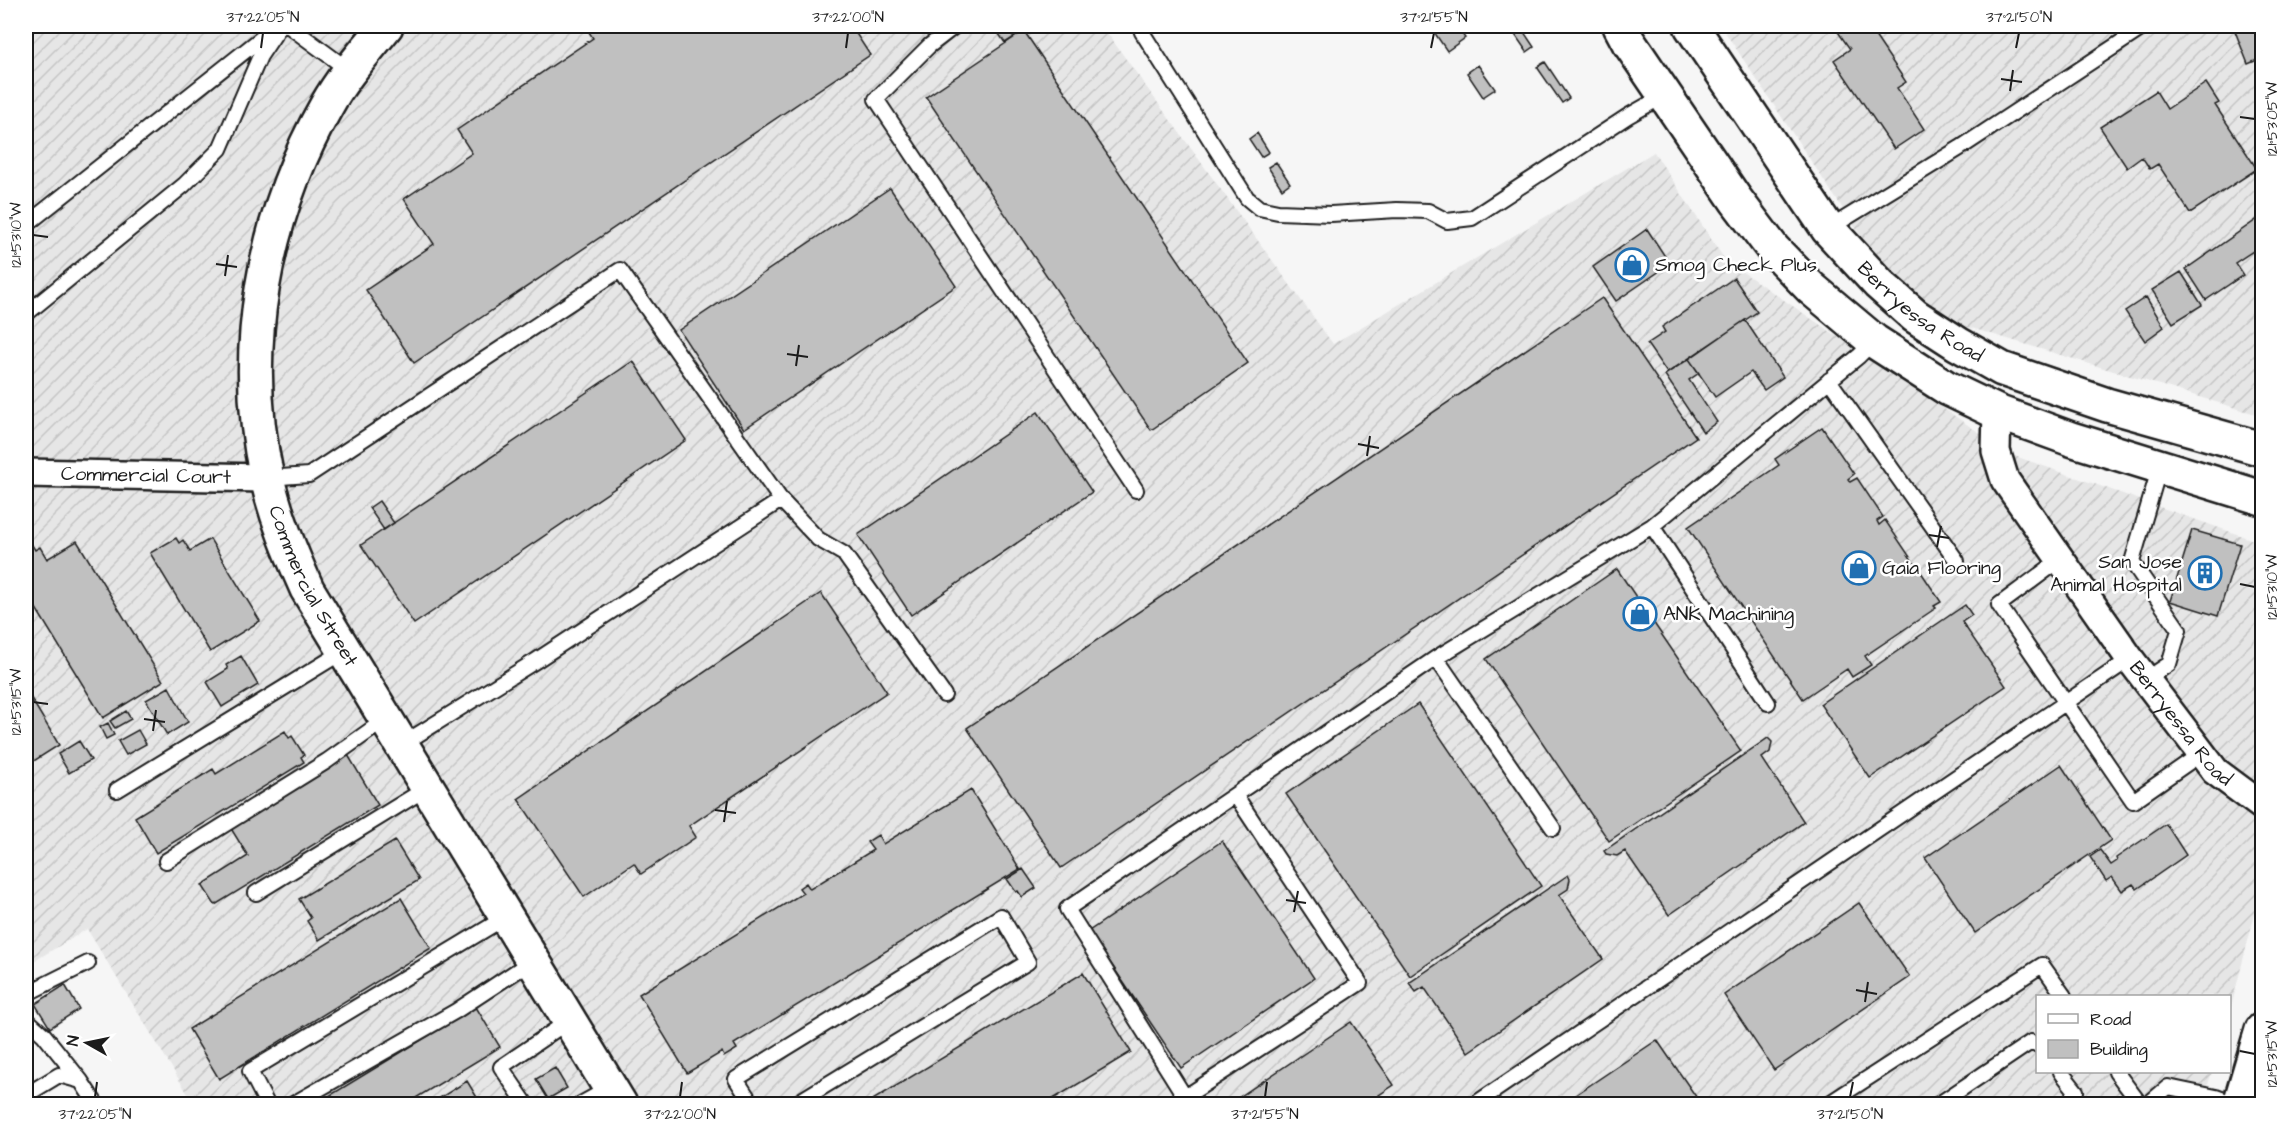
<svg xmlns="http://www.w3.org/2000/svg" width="2288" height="1130" viewBox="0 0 2288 1130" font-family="'Architects Daughter',sans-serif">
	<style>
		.industrial { fill: url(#industrial-furrows) }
		.building { fill: #c0c0c0; stroke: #1c1c1c; stroke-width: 1.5 }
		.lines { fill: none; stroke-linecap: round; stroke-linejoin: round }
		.service-casing { stroke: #1c1c1c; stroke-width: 18 }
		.minor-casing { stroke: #1c1c1c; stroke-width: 32 }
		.tertiary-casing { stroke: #1c1c1c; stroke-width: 38 }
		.secondary-casing { stroke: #1c1c1c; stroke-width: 38 }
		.primary-casing { stroke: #1c1c1c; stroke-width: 38 }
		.service { stroke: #fff; stroke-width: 14 }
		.minor { stroke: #fff; stroke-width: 27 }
		.tertiary { stroke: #fff; stroke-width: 33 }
		.secondary { stroke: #fff; stroke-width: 33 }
		.primary { stroke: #fff; stroke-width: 33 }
		.ticks { fill: none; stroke: #1c1c1c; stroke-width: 2 }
		.labels { text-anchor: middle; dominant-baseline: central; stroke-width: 5; stroke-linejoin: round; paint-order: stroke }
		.poi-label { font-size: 20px; fill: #1c1c1c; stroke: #fff; text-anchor: start }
		.street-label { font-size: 20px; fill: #1c1c1c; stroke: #fff }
		.neatline { fill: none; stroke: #1c1c1c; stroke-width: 2 }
		.ticks-label { font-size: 15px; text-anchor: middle; fill: #1c1c1c }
	</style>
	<defs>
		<pattern id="industrial-furrows" width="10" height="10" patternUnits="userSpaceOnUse" patternTransform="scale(1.5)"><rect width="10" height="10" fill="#e6e6e6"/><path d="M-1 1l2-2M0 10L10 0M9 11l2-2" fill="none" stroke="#c5c5c5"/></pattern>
	</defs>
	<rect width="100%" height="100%" fill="#f6f6f6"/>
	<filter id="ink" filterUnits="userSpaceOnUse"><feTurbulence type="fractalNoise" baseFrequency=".0167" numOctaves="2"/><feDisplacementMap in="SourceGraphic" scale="12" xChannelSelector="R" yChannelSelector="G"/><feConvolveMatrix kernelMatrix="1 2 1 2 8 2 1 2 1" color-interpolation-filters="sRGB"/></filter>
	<g filter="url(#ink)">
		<path class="industrial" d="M26 26H1102L1333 344 1654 152 1725 260 2012 455 2262 543V886L2230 1011V996H2038V1072H2212L2202 1104H194L87 929 26 966Z
			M1721 26H2262V416L1945 320 1875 257Z"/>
		<path class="building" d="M585 26H864L855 32 870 55 414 363 366 290 434 244 404 199 472 153 457 130 593 38Z
			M1006 26H1021L1024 31 1005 43 997 31Z
			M1444 26H1456L1465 38 1447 51 1434 32Z
			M1509 26H1520L1534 47 1527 52Z
			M1834 26H1876L1879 30 1873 33 1906 82 1897 88 1924 129 1894 149 1834 60 1850 49Z
			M2233 26H2262V58L2248 64Z
			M1024 31 1248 363 1151 430 926 97Z
			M1545 62 1569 98 1562 103 1537 67Z
			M1478 65 1495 89 1483 97 1467 73Z
			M2206 83 2219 103 2215 105 2257 169 2190 213 2158 164 2150 169 2142 157 2127 168 2100 127 2156 91 2167 109Z
			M1257 133 1269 152 1261 157 1249 139Z
			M1276 162 1290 183 1282 189 1268 167Z
			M890 188 956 286 744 429 679 330Z
			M2262 216V245L2235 263 2243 275 2206 300 2186 269Z
			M1647 229 1670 264 1616 301 1593 267Z
			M2181 272 2202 305 2173 323 2152 290Z
			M1734 278 1757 312 1667 373 1647 344 1665 332 1662 327Z
			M2146 297 2164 327 2145 341 2125 311Z
			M1602 298 1696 437 1061 868 967 728Z
			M1745 320 1783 377 1764 390 1751 372 1715 397 1689 359Z
			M1689 359 1699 373 1689 380 1717 422 1703 432 1665 375Z
			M633 361 686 440 414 624 361 545Z
			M1038 412 1092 492 911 615 858 535Z
			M1822 427 1854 474 1848 479 1850 482 1857 478 1883 517 1877 521 1879 525 1885 520 1912 560 1906 564 1908 567 1915 563 1941 602 1934 606 1936 608 1865 656 1871 665 1852 677 1847 669 1803 699 1688 527 1779 465 1775 459Z
			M379 501 394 523 384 530 369 508Z
			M2192 530 2240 544 2218 616 2170 601Z
			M176 538 179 543 183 540 190 551 210 539 260 621 210 652 150 553Z
			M77 541 163 681 103 718 26 592V549L32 545 35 550 40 547 47 559Z
			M1617 569 1741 751 1609 841 1486 659Z
			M821 593 887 692 689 826 696 837 641 874 634 863 584 897 518 799Z
			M1965 605 1972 615 1962 622 2006 686 1870 778 1820 704Z
			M241 656 258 685 222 707 207 682 228 669 226 665Z
			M169 687 188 722 167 735 146 700Z
			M26 690 59 745 26 766Z
			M1418 704 1541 886 1410 976 1286 794Z
			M126 711 131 719 115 728 110 721Z
			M108 723 114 735 106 739 100 727Z
			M138 730 146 744 126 755 118 741Z
			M285 731 289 738 292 736 304 755 301 757 304 762 156 853 135 817 213 769 216 774Z
			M1768 738 1772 742 1770 752 1762 758 1804 822 1669 915 1625 851 1617 856 1606 854 1604 851Z
			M79 741 91 760 69 773 58 754Z
			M348 755 378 805 215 905 202 885 248 856 230 827Z
			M2061 765 2111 840 1975 933 1925 858Z
			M971 790 1020 869 734 1044 737 1049 724 1057 722 1052 687 1073 639 994 803 893 799 888 806 883 810 889 873 850 867 842 878 835 883 844Z
			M2166 824 2186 855 2137 889 2133 884 2122 891 2112 877 2106 881 2090 857 2100 850 2111 865 2117 861 2116 858Z
			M395 841 419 880 319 940 307 921 311 918 299 899Z
			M1222 841 1314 978 1181 1068 1089 931Z
			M1023 869 1036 888 1022 897 1018 891 1016 892 1007 879Z
			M1568 875 1570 879 1568 889 1559 895 1603 959 1468 1052 1424 987 1416 992 1409 983Z
			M401 898 431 948 219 1079 189 1029Z
			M1859 903 1910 977 1774 1070 1724 995Z
			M1083 973 1131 1052 1045 1104H866Z
			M65 985 79 1009 50 1028 35 1004Z
			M476 1007 500 1047 406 1104H316Z
			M1351 1022 1394 1085 1379 1095 1385 1104H1229Z
			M1657 1040 1701 1104H1562Z
			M555 1068 567 1088 548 1099 536 1079Z
			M467 1081 481 1104H430Z"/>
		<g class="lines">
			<defs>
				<path id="service" d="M289 26 350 71
					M955 26 929 46 876 99 1136 490
					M1140 26 1142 32 1247 198 1259 208 1278 212 1331 214 1397 210 1428 211 1447 221 1472 218 1628 116 1665 95
					M26 27 27 26
					M26 225 273 29
					M1828 229 1960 148 2144 27
					M26 314 184 185 220 149 260 56 280 26
					M1829 380 1957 561
					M267 478 309 475 620 270 781 500
					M1652 526 1768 703
					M2061 559 1999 605 2133 801 2202 753
					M1436 658 1553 828
					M2145 680 2169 664 2179 630 2132 562 2160 466
					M401 745 537 660 781 500 818 539 844 554 944 695
					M117 790 344 651
					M1236 796 1360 983 1185 1097 1067 909 1436 658 1652 526 1859 356 1874 341
					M166 861 327 761 386 719
					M256 893 427 788
					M26 994 88 963
					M26 1019 44 1035 81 1081
					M2061 1072 2076 1091 2068 1104
					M2116 1072 2140 1104
					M26 1095 59 1075 81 1081 96 1104
					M267 1104 250 1071 506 917
					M293 1104 456 1011 532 961
					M526 1104 501 1067 570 1020
					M581 1104 610 1088
					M752 1104 736 1079 1001 916 1028 962 795 1104
					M1475 1104 2130 659
					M1828 1104 2042 965 2064 996
					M1939 1104 2031 1042 2038 1046
					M2148 1104 2168 1087 2216 1097 2235 1104"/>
				<g id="minor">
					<path id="s1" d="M1997 412 1996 451 2005 480 2130 659 2215 771 2262 806"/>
					<path id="s2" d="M26 473 267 478"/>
				</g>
				<path id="tertiary" d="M2240 1104 2262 1030"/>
				<g id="secondary">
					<path id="s3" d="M386 26C366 51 343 76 327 105 263 218 239 351 267 478 276 517 291 553 307 589L620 1104"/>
				</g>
				<g id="primary">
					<path d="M1620 26 1628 41 1736 200 1773 249 1811 288 1874 341 1947 388 1997 412 2071 439 2262 498"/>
					<path id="s4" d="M1691 26 1828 229 1879 284 1915 316 1958 344 2002 369 2107 405 2262 449"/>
				</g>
			</defs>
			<use href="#service" class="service-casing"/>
			<use href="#minor" class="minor-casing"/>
			<use href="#tertiary" class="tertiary-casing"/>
			<use href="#secondary" class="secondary-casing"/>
			<use href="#primary" class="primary-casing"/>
			<use href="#service" class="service"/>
			<use href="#minor" class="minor"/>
			<use href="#tertiary" class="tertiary"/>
			<use href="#secondary" class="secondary"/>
			<use href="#primary" class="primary"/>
		</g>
	</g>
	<path class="ticks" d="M261 48 263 33M846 48 848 33M1431 48 1434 33M2016 48 2019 33M2001 79 2022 82M2010 91 2013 70M2240 117 2255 119M33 235 48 237M216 264 237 267M225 276 228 255M787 354 808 357M796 366 799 345M1358 444 1379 448M1367 456 1370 436M1929 535 1949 538M1937 547 1941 526M2240 584 2255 587M33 702 48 704M144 719 165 722M153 731 156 710M715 810 736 813M724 822 727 801M1286 900 1306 903M1294 912 1298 891M1856 990 1877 994M1865 1002 1868 982M2240 1051 2255 1054M95 1097 97 1082M680 1097 682 1082M1265 1097 1267 1082M1850 1097 1853 1082"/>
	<defs>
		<symbol id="shop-ring" viewBox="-11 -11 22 22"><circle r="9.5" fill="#fff" stroke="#1f6fb2" stroke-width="1.5"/><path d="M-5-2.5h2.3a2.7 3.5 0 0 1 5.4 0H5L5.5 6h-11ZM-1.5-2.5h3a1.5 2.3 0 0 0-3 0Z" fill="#1f6fb2"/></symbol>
		<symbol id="building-ring" viewBox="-11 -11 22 22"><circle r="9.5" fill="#fff" stroke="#1f6fb2" stroke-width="1.5"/><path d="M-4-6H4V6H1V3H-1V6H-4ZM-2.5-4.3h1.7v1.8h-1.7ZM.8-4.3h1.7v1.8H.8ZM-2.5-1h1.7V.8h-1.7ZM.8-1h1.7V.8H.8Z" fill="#1f6fb2"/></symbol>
	</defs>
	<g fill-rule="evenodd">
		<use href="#shop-ring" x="1613" y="246" width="38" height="38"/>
		<use href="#shop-ring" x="1840" y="549" width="38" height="38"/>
		<use href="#building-ring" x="2186" y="554" width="38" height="38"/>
		<use href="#shop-ring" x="1621" y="595" width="38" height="38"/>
	</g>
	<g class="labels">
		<g class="poi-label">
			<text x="1655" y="265">Smog Check Plus</text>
			<text x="2182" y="562" text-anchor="end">San Jose<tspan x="2182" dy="23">Animal Hospital</tspan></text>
			<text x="1882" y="568">Gaia Flooring</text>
			<text x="1663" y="614">ANK Machining</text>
		</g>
		<g class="street-label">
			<text stroke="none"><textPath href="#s4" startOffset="370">Berryessa Road</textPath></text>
			<text stroke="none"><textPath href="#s2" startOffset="120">Commercial Court</textPath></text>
			<text stroke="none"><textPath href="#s3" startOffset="603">Commercial Street</textPath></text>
			<text stroke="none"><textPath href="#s1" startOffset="370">Berryessa Road</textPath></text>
		</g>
	</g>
	<rect width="2288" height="1130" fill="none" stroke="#fff" stroke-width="66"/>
	<rect x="2036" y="995" width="195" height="78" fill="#ffffff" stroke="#a4a4a4" stroke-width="1.5"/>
	<rect x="2048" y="1014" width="30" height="9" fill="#ffffff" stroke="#a4a4a4" stroke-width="1.5"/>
	<text x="2090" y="1025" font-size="18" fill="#1c1c1c">Road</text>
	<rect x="2048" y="1040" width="30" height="18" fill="#c0c0c0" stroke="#a4a4a4" stroke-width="1.5"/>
	<text x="2090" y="1055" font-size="18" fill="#1c1c1c">Building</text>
	<g transform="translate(87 1043) rotate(279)" stroke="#ffffff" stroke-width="4.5" paint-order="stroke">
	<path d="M0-4.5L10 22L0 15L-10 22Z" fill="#1c1c1c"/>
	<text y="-9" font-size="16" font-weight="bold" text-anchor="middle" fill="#1c1c1c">N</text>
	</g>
	<rect x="33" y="33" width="2222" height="1064" class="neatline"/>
	<g class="ticks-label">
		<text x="263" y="22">37°22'05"N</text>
		<text x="848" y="22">37°22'00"N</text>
		<text x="1434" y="22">37°21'55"N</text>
		<text x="2019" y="22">37°21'50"N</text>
		<text transform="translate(2272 119) rotate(-90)" y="5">121°53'05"W</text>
		<text transform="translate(16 235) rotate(-90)" y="5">121°53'10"W</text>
		<text transform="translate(2272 587) rotate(-90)" y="5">121°53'10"W</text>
		<text transform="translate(16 702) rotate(-90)" y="5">121°53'15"W</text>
		<text transform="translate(2272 1054) rotate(-90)" y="5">121°53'15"W</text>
		<text x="95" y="1119">37°22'05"N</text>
		<text x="680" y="1119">37°22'00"N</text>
		<text x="1265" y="1119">37°21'55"N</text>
		<text x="1850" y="1119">37°21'50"N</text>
	</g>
</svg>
